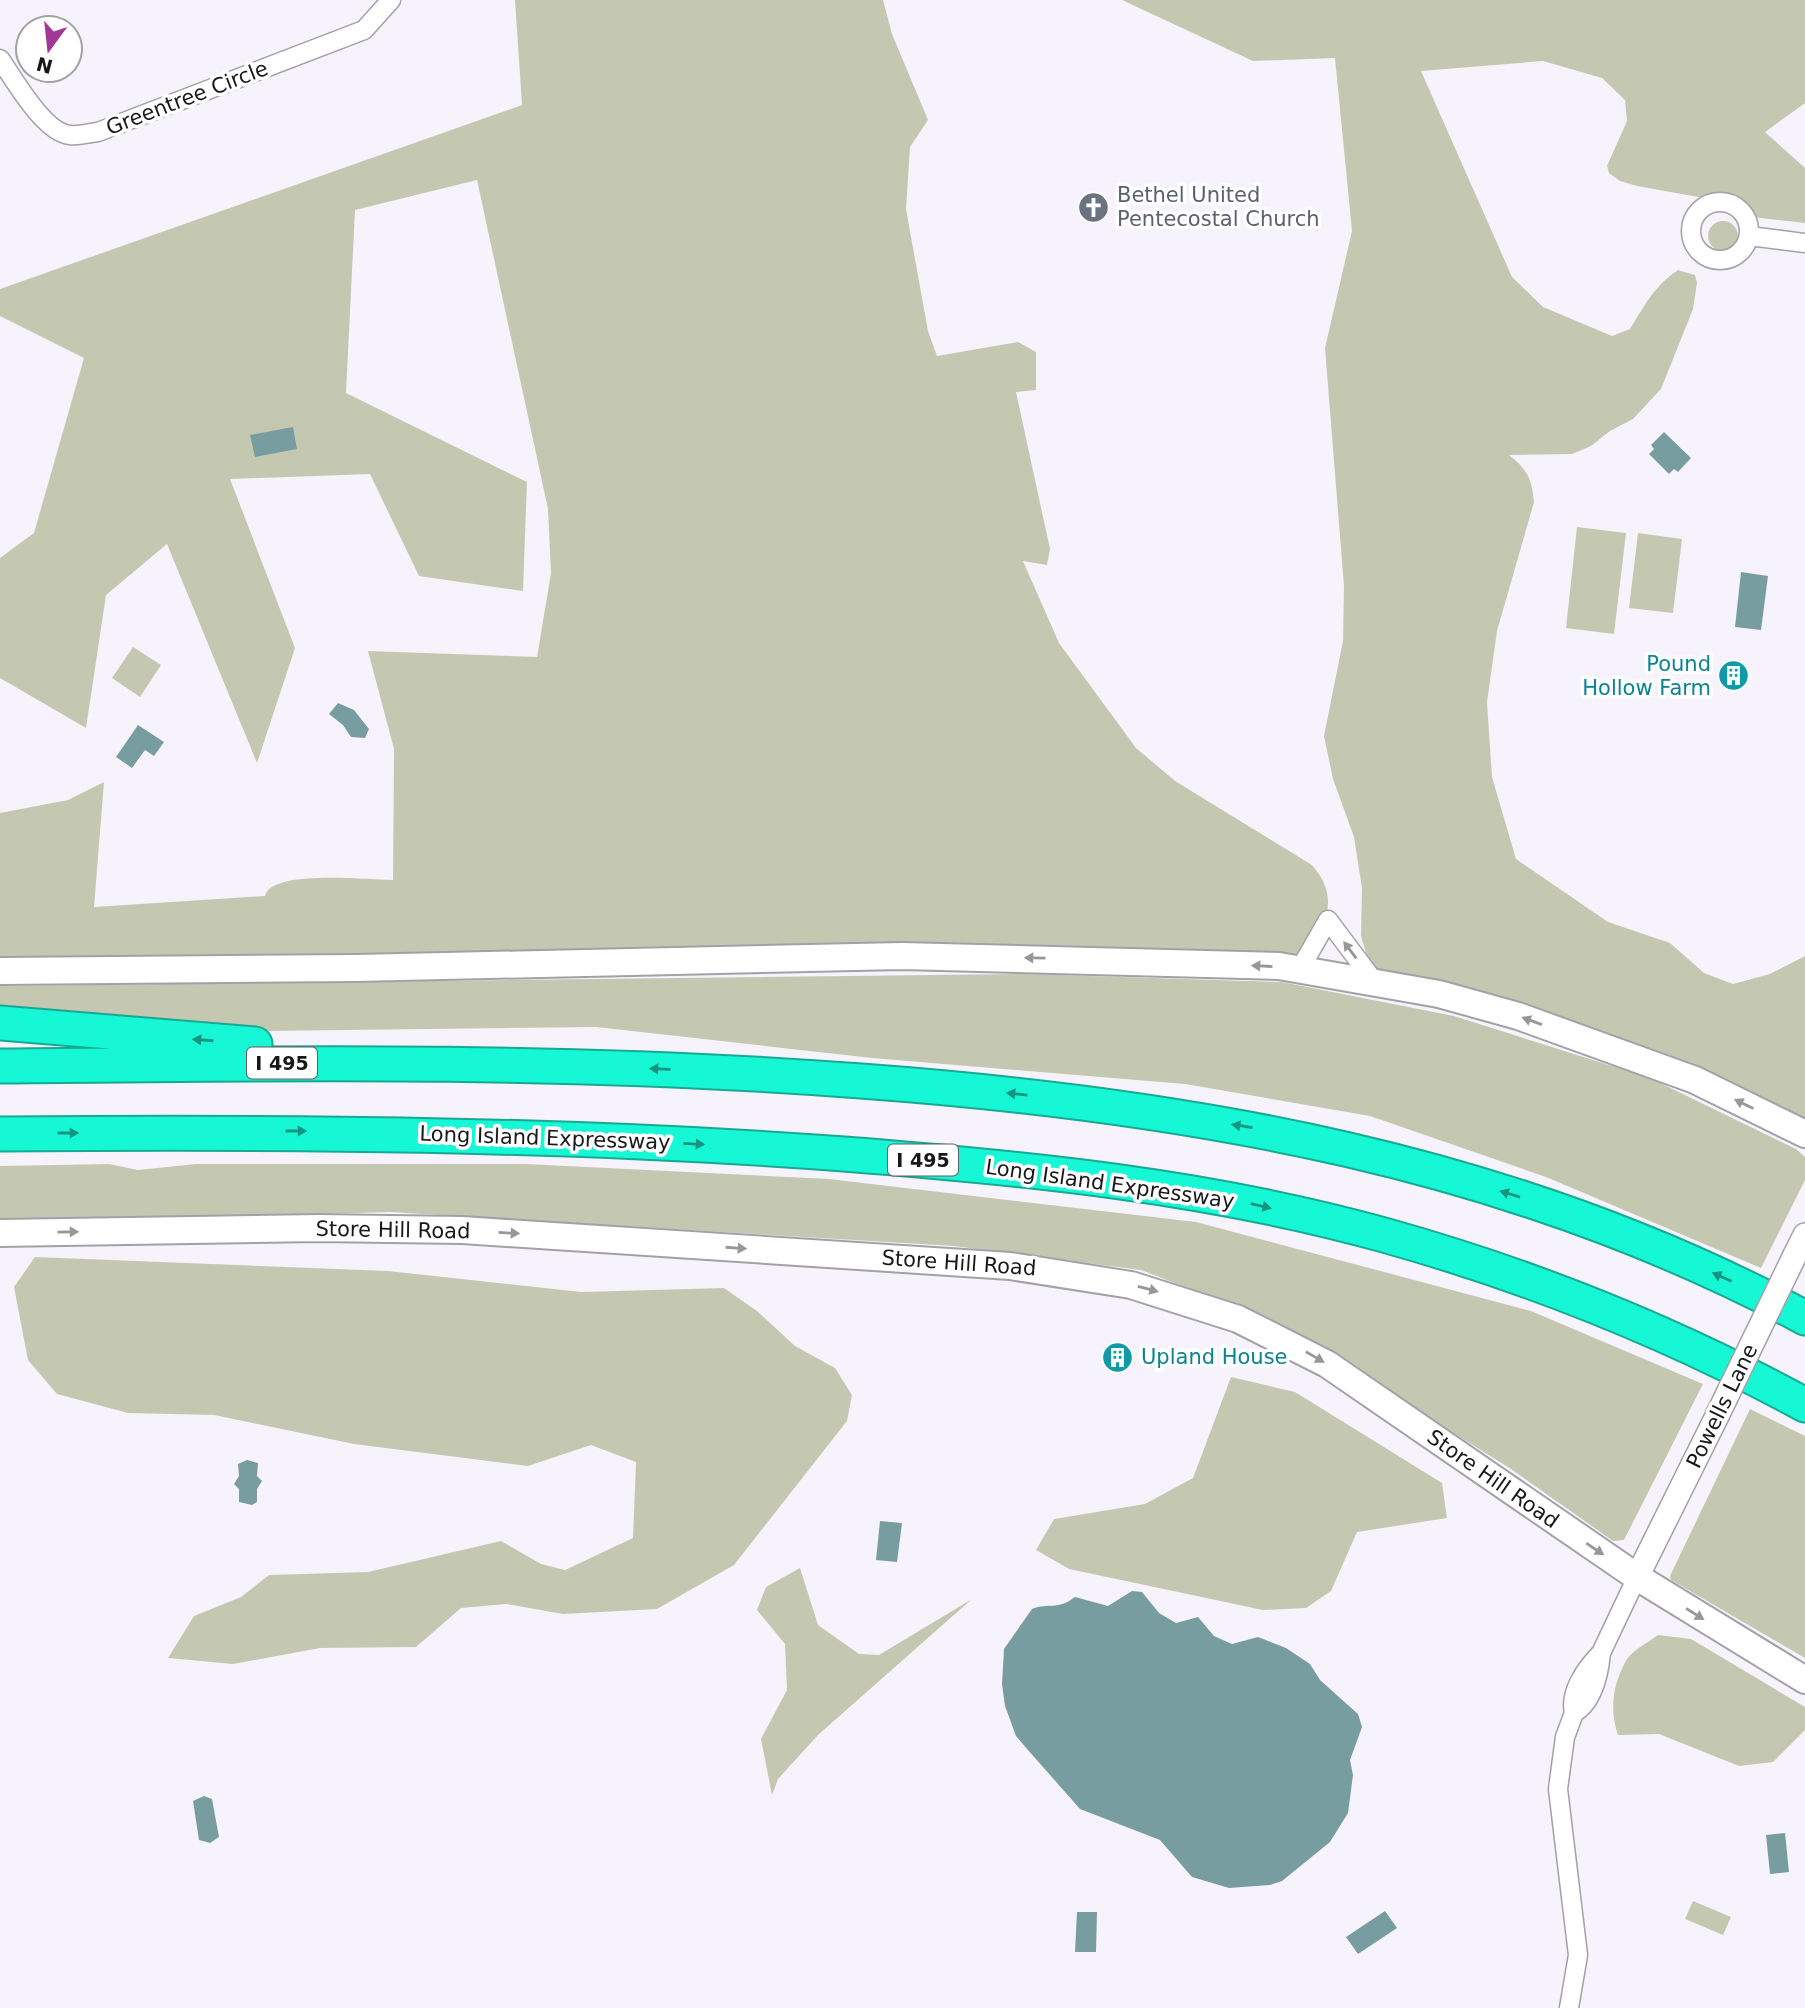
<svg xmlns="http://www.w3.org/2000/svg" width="1805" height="2008" viewBox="0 0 1805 2008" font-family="'DejaVu Sans',sans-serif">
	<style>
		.green { fill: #c5c8b1 }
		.water { fill: #789da0 }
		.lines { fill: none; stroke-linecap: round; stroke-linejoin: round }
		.minor-casing { stroke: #a4a0a8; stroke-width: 21 }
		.tertiary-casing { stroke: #a4a0a8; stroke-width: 26 }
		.secondary-casing { stroke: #a4a0a8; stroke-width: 30 }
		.motorway-casing { stroke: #17a994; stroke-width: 37 }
		.minor { stroke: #fff; stroke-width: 18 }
		.tertiary { stroke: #fff; stroke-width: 23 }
		.secondary { stroke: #fff; stroke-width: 26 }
		.motorway { stroke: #16f8d5; stroke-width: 33 }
		.tertiary-bridge-casing { stroke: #a4a0a8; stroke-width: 26; stroke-linecap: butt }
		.tertiary-bridge { stroke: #fff; stroke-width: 23 }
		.oneway { fill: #989798 }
		.oneway2 { fill: #179381 }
		.labels { text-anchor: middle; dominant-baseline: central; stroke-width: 7; stroke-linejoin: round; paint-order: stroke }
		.shield { fill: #fff; stroke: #5e5d5f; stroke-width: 2 }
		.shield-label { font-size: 19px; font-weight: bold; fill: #19171a }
		.street-label { font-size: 21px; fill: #19171a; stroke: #fff }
		.worship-label { font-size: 21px; fill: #5b616d; stroke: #fff; text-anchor: start }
		.culture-label { font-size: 21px; fill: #0d838f; stroke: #fff; text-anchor: end }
	</style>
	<rect width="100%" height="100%" fill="#f7f3fc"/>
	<path class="green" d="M515 0H883L892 34 928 120 910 147 906 209 928 331 937 356 1018 342 1036 352V390L1016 392 1050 549 1047 565 1023 561 1059 643 1136 748 1175 781 1312 865C1345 903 1320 930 1300 969L0 971V813L68 800 104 782 94 907 265 896C271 869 368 880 393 880L394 749 368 651 537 657 551 573 548 509 477 180 355 210 346 393 527 482 523 591 419 576 370 474 230 479 295 648 257 763 167 544 106 595 86 728 0 678V558L34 533 84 358 0 316V289L522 105Z
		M1122 0H1805V103L1765 132 1805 168V223L1752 217 1726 202 1637 186 1620 181 1609 173 1607 166 1627 121 1625 100 1602 78 1543 61 1421 71 1512 277 1543 307 1612 336 1630 329C1644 306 1655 285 1678 270L1695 275 1697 283 1693 309 1661 389 1633 419 1610 431 1591 446 1572 454 1509 455C1527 469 1532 479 1534 502L1497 631 1487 702 1492 777 1516 859 1608 922 1670 943 1704 973 1733 984 1770 974 1805 956V1134L1372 974 1361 936 1362 888 1354 837 1333 779 1324 736 1343 641 1344 586 1325 348 1352 231 1335 58 1253 61Z
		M1708 236a15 15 0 1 1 30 0a15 15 0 1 1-30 0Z
		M1577 527 1626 533 1614 634 1566 628Z
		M1638 533 1682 539 1673 613 1629 608Z
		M133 647 161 665 140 697 112 678Z
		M1026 974 1282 982 1454 1016 1650 1078 1796 1149 1805 1157V1180L1761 1268 1546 1177 1370 1116 1185 1084 872 1058 596 1027 265 1031 0 1010V986Z
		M109 1164 138 1170 196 1164H526L829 1179 1196 1222 1531 1311 1703 1384 1624 1540 1613 1541 1511 1469 1276 1322 1141 1270 954 1246 390 1212 0 1223V1166Z
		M35 1257 388 1271 581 1292 724 1288 757 1311 795 1346 835 1368 852 1395 847 1421 734 1565 657 1609 563 1614 506 1604 461 1608 416 1647 320 1648 233 1664 168 1658 194 1616 241 1597 269 1575 368 1572 501 1541 541 1564 565 1570 633 1538 636 1462 591 1445 528 1466 354 1444 214 1415 128 1413 57 1394 28 1360 14 1287Z
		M1231 1377 1295 1392 1442 1483 1447 1518 1357 1532 1331 1591 1306 1608 1263 1610 1069 1569 1036 1550 1054 1519 1145 1504 1193 1478Z
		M1750 1409 1805 1436V1658L1671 1580 1670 1576Z
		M800 1568 818 1625 859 1654 879 1655 972 1599 818 1735 778 1779 772 1795 761 1739 787 1690 785 1644 757 1610 766 1587Z
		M1658 1635 1691 1639 1805 1707V1730L1773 1762 1739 1766 1659 1734 1618 1735C1609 1709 1613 1683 1627 1659 1633 1650 1649 1642 1658 1635Z
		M1693 1901 1731 1917 1723 1935 1685 1919Z"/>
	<path class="water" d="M293 427 297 449 255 457 250 435Z
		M1664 432 1691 458 1678 472 1674 469 1669 474 1649 454 1654 449 1651 445Z
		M1741 572 1768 576 1761 630 1735 627Z
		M338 703 354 710 369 729 365 738 351 737 343 725 329 714Z
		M138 725 164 742 154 756 145 750 132 768 116 757Z
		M247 1460 258 1463 257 1476 262 1481 257 1489V1502L252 1505 239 1502V1489L234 1484 239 1476 238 1464Z
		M880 1521 902 1523 897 1562 876 1560Z
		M1132 1591 1142 1592 1159 1613 1176 1623 1198 1617 1214 1636 1232 1644 1258 1637 1286 1648 1310 1664 1320 1680 1358 1714 1362 1727 1350 1760 1353 1775 1348 1813 1330 1842 1282 1881 1270 1885 1229 1888 1192 1877 1160 1840 1080 1809 1028 1750 1016 1736 1005 1706 1002 1684 1004 1649 1032 1609C1049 1602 1057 1611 1075 1597L1108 1606Z
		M204 1796 212 1799 219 1837 210 1843 199 1840 193 1801Z
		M1785 1833 1789 1872 1770 1874 1766 1835Z
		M1385 1911 1397 1928 1358 1954 1346 1937Z
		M1077 1912H1097L1096 1952H1075Z"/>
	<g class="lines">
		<defs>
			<path id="minor" d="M0 59C14 79 44 133 70 135 79 136 89 133 98 132L364 30 391 0
				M1691 231a29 29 0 1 1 58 0a29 29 0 1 1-58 0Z
				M1749 236 1805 243
				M1300 969 1328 920 1373 980
				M1601 1653C1599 1674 1593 1702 1574 1713 1569 1692 1586 1668 1601 1653Z
				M1601 1653 1637 1577
				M1569 2008 1578 1955 1558 1789 1565 1737 1574 1713"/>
			<path id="tertiary" d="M1795 1255 1805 1235
				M1637 1577 1717 1416"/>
			<path id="secondary" d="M0 971 356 968 902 956 1279 966 1439 994 1518 1016 1695 1080 1805 1134
				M0 1233 318 1228 462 1230 1010 1266 1131 1285 1238 1319 1327 1364 1637 1577 1805 1680"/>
			<path id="motorway" d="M0 1023 255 1044
				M0 1066C287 1063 574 1059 861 1081 1189 1105 1512 1160 1805 1318
				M0 1134C282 1132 563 1133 844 1154 1026 1168 1208 1186 1384 1235 1531 1276 1671 1332 1805 1405"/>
		</defs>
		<use href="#minor" class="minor-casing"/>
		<use href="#tertiary" class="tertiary-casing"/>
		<use href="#secondary" class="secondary-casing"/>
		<use href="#motorway" class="motorway-casing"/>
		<use href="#minor" class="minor"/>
		<use href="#tertiary" class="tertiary"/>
		<use href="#secondary" class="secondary"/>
		<use href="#motorway" class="motorway"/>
		<defs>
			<path id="tertiary-bridge" d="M1717 1416 1795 1255"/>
		</defs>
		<use href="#tertiary-bridge" class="tertiary-bridge-casing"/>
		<use href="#tertiary-bridge" class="tertiary-bridge"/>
	</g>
	<defs><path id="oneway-solid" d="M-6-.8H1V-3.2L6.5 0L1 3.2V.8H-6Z" transform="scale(1.75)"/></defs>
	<g class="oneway">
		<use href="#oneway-solid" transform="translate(1350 950) rotate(-127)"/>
		<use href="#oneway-solid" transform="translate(1035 958) rotate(-179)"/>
		<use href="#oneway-solid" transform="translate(1262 966) rotate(-177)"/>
		<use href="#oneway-solid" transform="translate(1532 1021) rotate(-160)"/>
		<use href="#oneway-solid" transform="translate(1744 1104) rotate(-154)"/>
		<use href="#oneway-solid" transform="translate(68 1232) rotate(-1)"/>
		<use href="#oneway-solid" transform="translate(509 1233) rotate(3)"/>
		<use href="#oneway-solid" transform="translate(736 1248) rotate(4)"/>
		<use href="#oneway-solid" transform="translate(1148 1289) rotate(15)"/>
		<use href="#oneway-solid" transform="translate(1315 1357) rotate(30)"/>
		<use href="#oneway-solid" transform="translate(1595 1549) rotate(34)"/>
		<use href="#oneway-solid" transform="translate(1695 1614) rotate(32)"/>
	</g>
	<g class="oneway2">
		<use href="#oneway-solid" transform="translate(203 1040) rotate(-176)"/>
		<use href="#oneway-solid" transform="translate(660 1069) rotate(-178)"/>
		<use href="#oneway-solid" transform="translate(1017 1094) rotate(-174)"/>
		<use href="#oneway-solid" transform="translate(1242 1126) rotate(-171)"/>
		<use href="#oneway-solid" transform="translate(296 1131)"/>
		<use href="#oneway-solid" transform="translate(68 1133)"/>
		<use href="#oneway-solid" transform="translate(694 1144) rotate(3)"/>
		<use href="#oneway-solid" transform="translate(1510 1194) rotate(-163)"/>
		<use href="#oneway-solid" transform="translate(1261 1206) rotate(13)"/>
		<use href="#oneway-solid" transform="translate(1722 1277) rotate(-156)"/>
	</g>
	<defs>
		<symbol id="church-disc" viewBox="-11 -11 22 22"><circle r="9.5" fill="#6b7280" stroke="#fff"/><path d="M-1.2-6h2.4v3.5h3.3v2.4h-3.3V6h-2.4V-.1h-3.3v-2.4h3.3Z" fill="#fff"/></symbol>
		<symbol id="building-disc" viewBox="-11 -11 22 22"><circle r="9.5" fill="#0f9aa8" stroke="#fff"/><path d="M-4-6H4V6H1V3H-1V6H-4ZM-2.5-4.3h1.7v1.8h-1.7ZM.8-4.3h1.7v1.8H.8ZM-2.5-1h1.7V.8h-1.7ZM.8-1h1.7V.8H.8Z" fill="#fff"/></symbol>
	</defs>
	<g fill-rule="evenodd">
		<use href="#church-disc" x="1076" y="190" width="35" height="35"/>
		<use href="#building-disc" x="1716" y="658" width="35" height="35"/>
		<use href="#building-disc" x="1100" y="1340" width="35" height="35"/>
	</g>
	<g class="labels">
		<g class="shield">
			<rect x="247" y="1047.5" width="70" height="31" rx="5"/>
			<rect x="888" y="1144.5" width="70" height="31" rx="5"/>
		</g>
		<g class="shield-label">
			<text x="282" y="1063">I 495</text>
			<text x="923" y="1160">I 495</text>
		</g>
		<g class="street-label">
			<text transform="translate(187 98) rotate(-21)">Greentree Circle</text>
			<text transform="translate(545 1138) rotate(2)">Long Island Expressway</text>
			<text transform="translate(1110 1184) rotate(8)">Long Island Expressway</text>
			<text transform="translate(393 1230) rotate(1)">Store Hill Road</text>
			<text transform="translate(959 1263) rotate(4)">Store Hill Road</text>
			<text transform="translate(1722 1406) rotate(-64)">Powells Lane</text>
			<text transform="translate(1493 1479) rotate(35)">Store Hill Road</text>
		</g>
		<g class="worship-label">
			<text x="1117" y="195">Bethel United<tspan x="1117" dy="24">Pentecostal Church</tspan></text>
		</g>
		<g class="culture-label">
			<text x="1711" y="664">Pound<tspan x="1711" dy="24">Hollow Farm</tspan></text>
			<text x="1141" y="1357" text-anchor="start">Upland House</text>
		</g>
	</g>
	<g transform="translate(49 49) rotate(195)"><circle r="33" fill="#ffffff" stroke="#a3a2a3" stroke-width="2"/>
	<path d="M0-5L12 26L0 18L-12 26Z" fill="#a33797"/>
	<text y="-10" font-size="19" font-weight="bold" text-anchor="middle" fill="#19171a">N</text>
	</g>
</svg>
